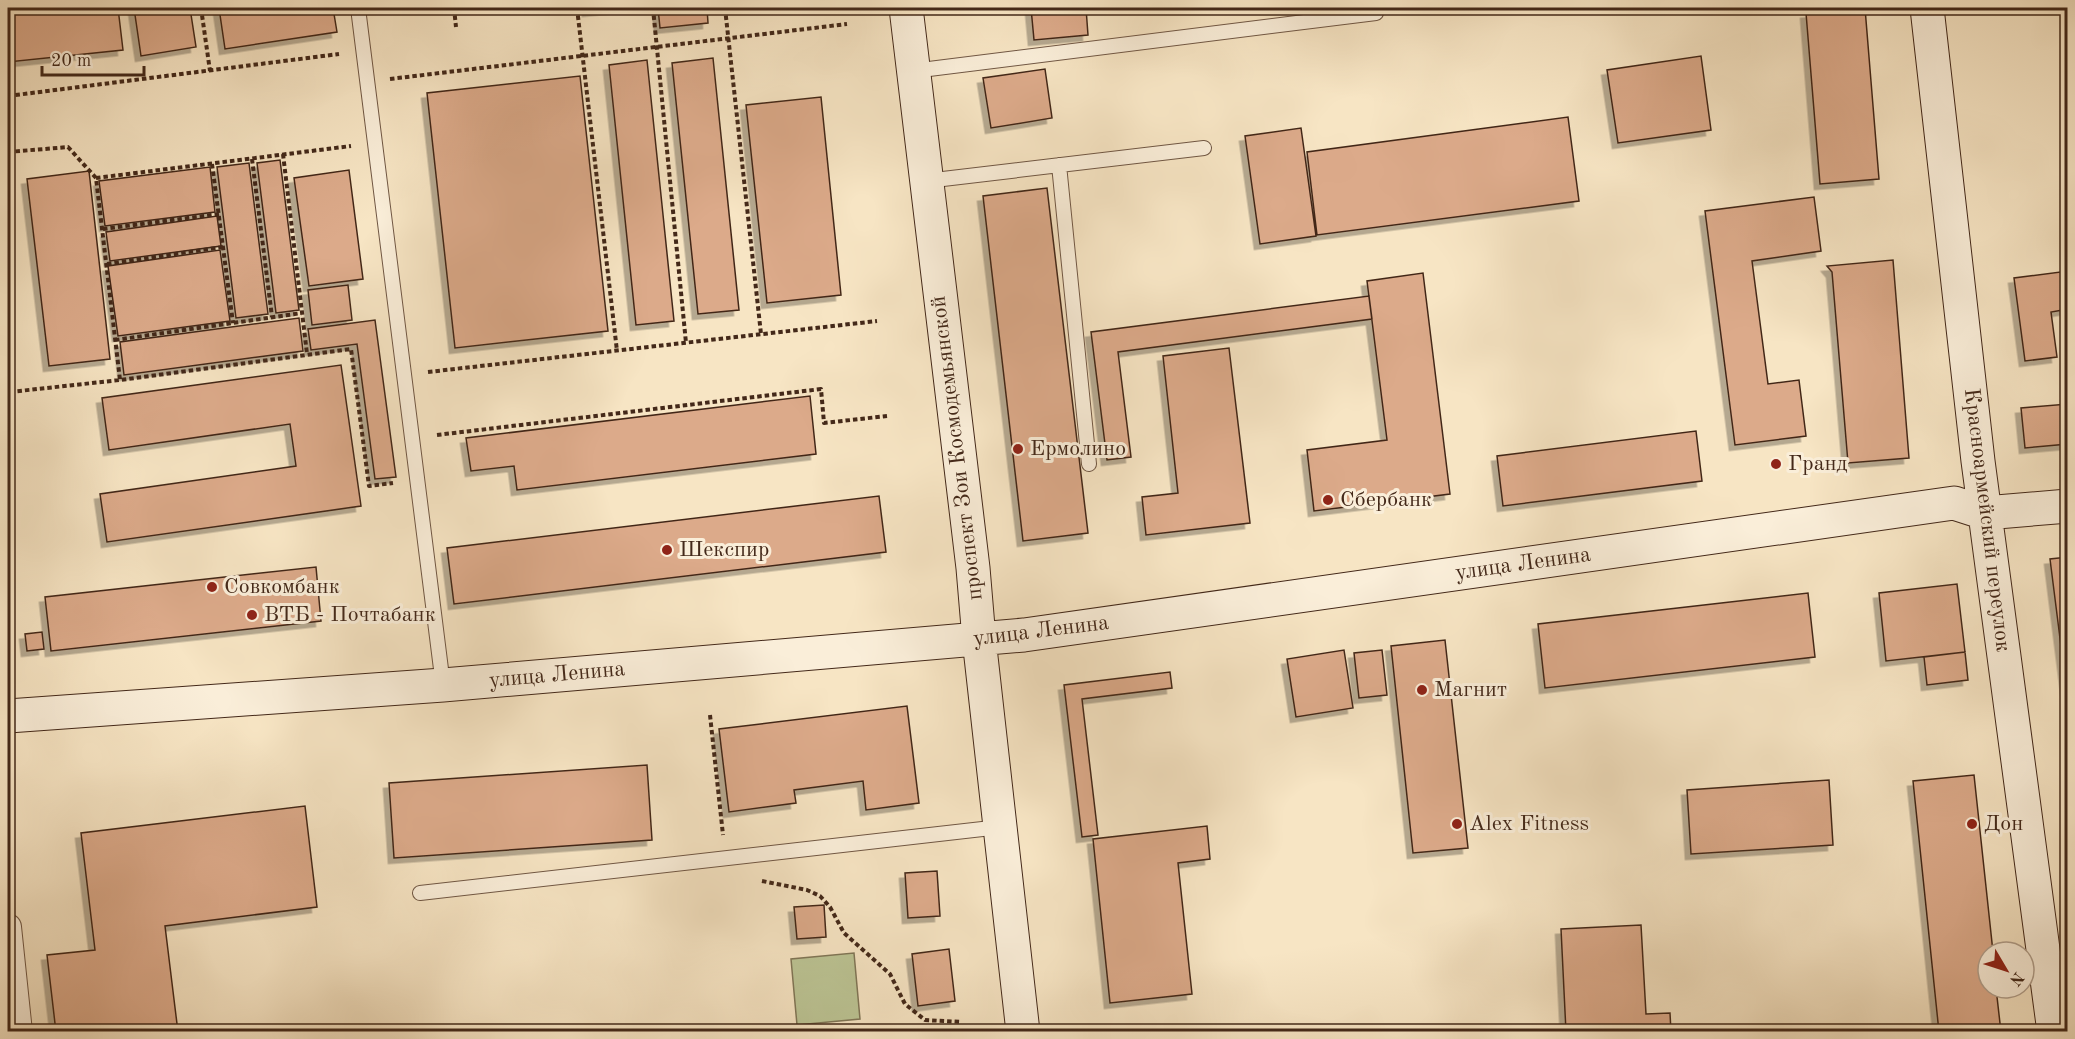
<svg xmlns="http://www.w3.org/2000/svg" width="2075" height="1039" viewBox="0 0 2075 1039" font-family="'Old Standard TT',serif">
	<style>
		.park { fill: #bcc595; stroke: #807657; stroke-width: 1.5 }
		.building { fill: #dcaa8a; stroke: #432819; stroke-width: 1.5; filter: url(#shadow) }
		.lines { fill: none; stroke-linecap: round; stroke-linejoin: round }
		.lane-casing { stroke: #705744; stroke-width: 16 }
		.street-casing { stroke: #705744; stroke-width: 28 }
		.secondary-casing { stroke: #432819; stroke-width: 35 }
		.path { stroke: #432819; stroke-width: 4; stroke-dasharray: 4.5 3; stroke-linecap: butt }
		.lane { stroke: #faeed9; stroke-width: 14 }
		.street { stroke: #faeed9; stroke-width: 26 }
		.secondary { stroke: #faeed9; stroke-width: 33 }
		.poi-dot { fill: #8f2418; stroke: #faeed9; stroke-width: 2 }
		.labels { text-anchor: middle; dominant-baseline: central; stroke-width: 6; stroke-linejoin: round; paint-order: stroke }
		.street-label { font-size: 22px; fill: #432819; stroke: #faeed9 }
		.poi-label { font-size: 22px; fill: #432819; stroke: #faeed9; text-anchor: start }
	</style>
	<defs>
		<filter id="shadow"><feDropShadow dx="-5.5" dy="5.5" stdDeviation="0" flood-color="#0004"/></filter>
	</defs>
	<rect width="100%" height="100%" fill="#f7e5c4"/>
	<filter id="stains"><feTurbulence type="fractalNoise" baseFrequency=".00333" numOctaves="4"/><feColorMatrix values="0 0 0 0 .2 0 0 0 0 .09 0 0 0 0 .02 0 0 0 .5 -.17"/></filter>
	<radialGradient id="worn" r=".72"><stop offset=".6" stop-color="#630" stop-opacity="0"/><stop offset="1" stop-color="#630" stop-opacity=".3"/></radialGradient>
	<path class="park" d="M854 953 860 1019 797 1025 791 959Z"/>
	<path class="building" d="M8 8H118L123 50 8 62Z
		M134 8H190L196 47 141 56Z
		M219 8H333L337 32 225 49Z
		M588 8H617L588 11Z
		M658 8H707L708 23 660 28Z
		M1031 8H1086L1088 35 1034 40Z
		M1865 8 1879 179 1820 184 1806 13Z
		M1701 56 1711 130 1618 143 1607 70Z
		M713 58 739 310 698 314 672 63Z
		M647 60 674 321 636 325 609 65Z
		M1045 69 1052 118 991 128 983 78Z
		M580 76 608 331 455 348 427 93Z
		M821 97 841 295 767 303 746 105Z
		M1568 117 1579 201 1317 235 1307 152Z
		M1301 128 1316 236 1260 244 1245 136Z
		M280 160 299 310 276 313 257 163Z
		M249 163 268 314 236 318 217 167Z
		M210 167 215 212 105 226 99 181Z
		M349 170 363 279 309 286 294 178Z
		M89 171 110 359 49 366 27 179Z
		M1047 188 1088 533 1023 541 983 196Z
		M1814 197 1821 251 1752 261 1768 384 1799 380 1806 436 1735 445 1705 211Z
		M217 216 221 246 110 261 106 232Z
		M220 250 230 321 118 336 108 266Z
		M1893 260 1909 458 1848 463 1832 272 1827 266Z
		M2068 271V309L2051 312 2057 357 2025 361 2014 278Z
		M1423 273 1450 494 1314 511 1307 450 1387 440 1367 281Z
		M348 285 352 320 312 325 308 290Z
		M1369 296 1372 319 1118 352 1131 457 1107 460 1091 332Z
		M299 318 303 351 124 375 120 342Z
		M375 320 396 477 375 479 357 344 311 350 308 329Z
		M1229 348 1250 523 1146 535 1142 497 1178 493 1163 356Z
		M341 365 361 506 107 542 100 494 296 466 290 424 109 450 102 398Z
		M810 396 816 454 517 490 514 466 471 471 466 438Z
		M2068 404V444L2025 448 2021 408Z
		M1696 431 1702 481 1503 506 1497 456Z
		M879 496 886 552 454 604 447 548Z
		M2068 557V702L2050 559Z
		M316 567 321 621 51 651 45 597Z
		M1957 584 1965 652 1886 661 1879 593Z
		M1808 593 1815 657 1545 688 1538 624Z
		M42 632 44 649 27 651 25 634Z
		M1445 640 1468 848 1413 853 1391 646Z
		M1344 650 1353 708 1296 717 1287 659Z
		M1382 650 1387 695 1359 698 1354 653Z
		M1965 652 1968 680 1927 685 1924 657Z
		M1170 672 1172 688 1082 699 1098 835 1082 837 1064 685Z
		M907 706 919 803 866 810 863 781 794 790 796 803 729 812 719 729Z
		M647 765 652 840 394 858 389 783Z
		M1974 775 1993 952H1988V988H1996L2001 1032H1939L1913 781Z
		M1829 780 1833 845 1691 854 1687 790Z
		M305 806 317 907 165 926 178 1032H56L47 955 95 950 81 833Z
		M1207 826 1210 859 1178 863 1192 994 1110 1003 1093 839Z
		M937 871 940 916 908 918 905 873Z
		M824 905 826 937 797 939 794 907Z
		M1641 925 1646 1014 1670 1013 1671 1032H1566L1561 929Z
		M949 949 955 1001 918 1006 912 954Z"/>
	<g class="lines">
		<defs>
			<path id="lane" d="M358 8 443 685
				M913 71 1376 13
				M1059 165 1089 464
				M926 181 1204 148
				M420 893 1000 827"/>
			<path id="street" d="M8 927 19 1032"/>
			<path id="secondary" d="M906 8 973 568 979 639 1023 1032
				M1927 8 1978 461 2054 1032
				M8 716 443 685 1024 635 1954 503 1985 513 2068 506"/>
		</defs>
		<use href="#lane" class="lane-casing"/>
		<use href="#street" class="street-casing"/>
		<use href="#secondary" class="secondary-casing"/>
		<path class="path" d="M201 8 210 71
			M454 8 456 27
			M577 8 617 351
			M653 8 686 343
			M725 8 761 334
			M390 79 847 24
			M8 96 339 54
			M8 152 68 147 96 178 120 380
			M283 154 307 354
			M252 159 272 317
			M212 164 233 323
			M96 178 351 146
			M103 229 219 214
			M107 264 223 247
			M115 340 302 313
			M428 372 877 321
			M10 392 120 380 351 349 369 486 393 483
			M437 435 821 389 824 423 887 416
			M710 715 723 835
			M762 881 807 890 820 896 830 907 844 933 890 974 905 1004 925 1020 962 1022"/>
		<use href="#lane" class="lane"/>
		<use href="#street" class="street"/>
		<use href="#secondary" class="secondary"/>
	</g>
	<g class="poi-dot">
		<circle cx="1018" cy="449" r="6"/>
		<circle cx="1776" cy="464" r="6"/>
		<circle cx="1328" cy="500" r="6"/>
		<circle cx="667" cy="550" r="6"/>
		<circle cx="212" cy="587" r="6"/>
		<circle cx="252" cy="615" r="6"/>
		<circle cx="1422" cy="690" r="6"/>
		<circle cx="1457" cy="824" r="6"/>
		<circle cx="1972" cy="824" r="6"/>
	</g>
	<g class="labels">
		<g class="street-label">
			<text transform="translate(957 448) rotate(-97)">проспект Зои Космодемьянской</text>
			<text transform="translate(1987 520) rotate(83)">Красноармейский переулок</text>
			<text transform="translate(1523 564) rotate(-8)">улица Ленина</text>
			<text transform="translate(1041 631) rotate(-7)">улица Ленина</text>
			<text transform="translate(557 675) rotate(-5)">улица Ленина</text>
		</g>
		<g class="poi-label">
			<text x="1030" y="449">Ермолино</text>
			<text x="1788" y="464">Гранд</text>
			<text x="1340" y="500">Сбербанк</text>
			<text x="679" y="550">Шекспир</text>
			<text x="224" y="587">Совкомбанк</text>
			<text x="264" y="615">ВТБ - Почтабанк</text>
			<text x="1434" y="690">Магнит</text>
			<text x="1469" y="824">Alex Fitness</text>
			<text x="1984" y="824">Дон</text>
		</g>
	</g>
	<rect width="2075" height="1039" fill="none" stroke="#f7e5c4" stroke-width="30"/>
	<rect x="9" y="9" width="2057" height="1021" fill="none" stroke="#432819" stroke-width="3"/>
	<rect x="15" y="15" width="2045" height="1009" fill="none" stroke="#432819" stroke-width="1.5"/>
	<g transform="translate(2006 970) rotate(129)"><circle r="28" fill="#faeed9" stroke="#b19f8c" stroke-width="1.5"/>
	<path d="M0-4.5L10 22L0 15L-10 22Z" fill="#8f2418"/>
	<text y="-9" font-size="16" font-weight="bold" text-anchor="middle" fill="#432819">N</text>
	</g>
	<path d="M42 66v9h102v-9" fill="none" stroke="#432819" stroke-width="3"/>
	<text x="51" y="66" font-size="18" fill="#432819" stroke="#faeed9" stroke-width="4.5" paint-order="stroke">20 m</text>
	<rect width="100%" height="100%" filter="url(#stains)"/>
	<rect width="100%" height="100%" fill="url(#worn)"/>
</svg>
